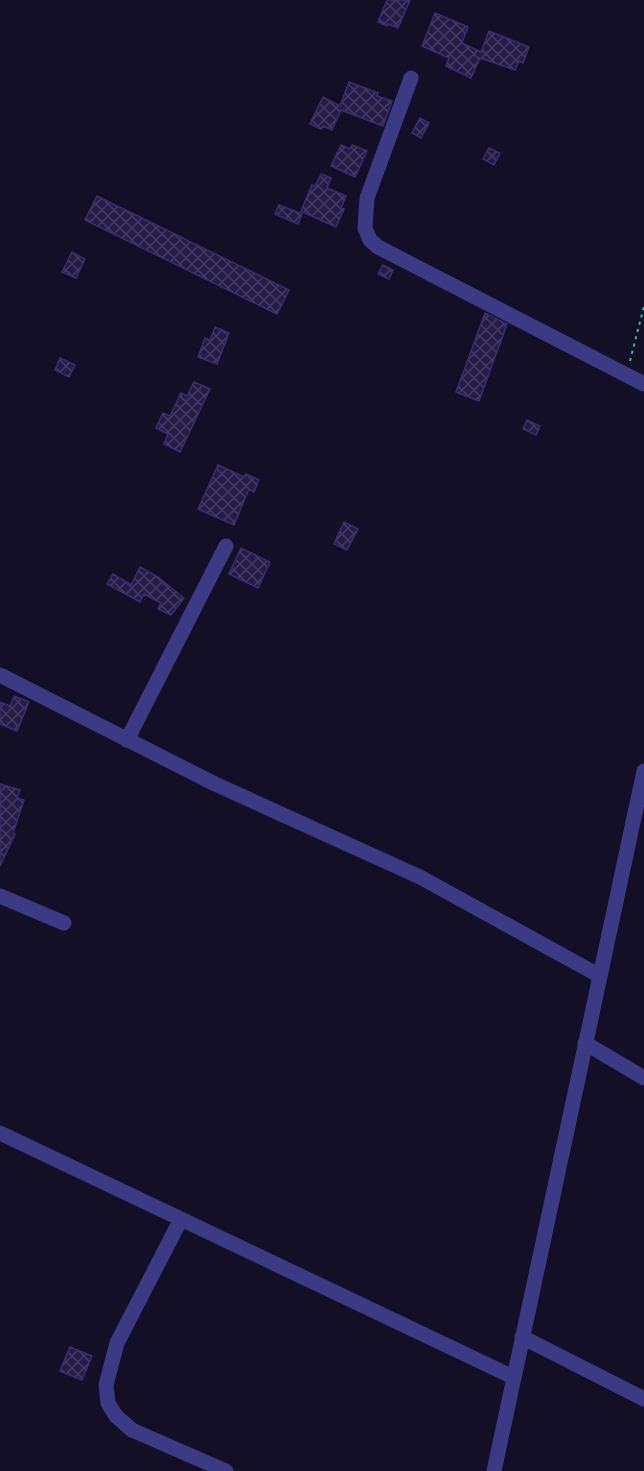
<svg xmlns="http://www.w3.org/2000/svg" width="644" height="1471" viewBox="0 0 644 1471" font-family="Helvetica,sans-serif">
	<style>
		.building { fill: url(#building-cross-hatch); stroke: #3b2d73; stroke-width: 1.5 }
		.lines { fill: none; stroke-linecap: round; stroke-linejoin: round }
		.path { stroke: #2fb8b0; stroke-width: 2; stroke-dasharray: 3 4.5; stroke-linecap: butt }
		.minor { stroke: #3d3a85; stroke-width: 15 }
	</style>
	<defs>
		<pattern id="building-cross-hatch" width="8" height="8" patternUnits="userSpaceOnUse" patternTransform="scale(1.5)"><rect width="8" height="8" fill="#241b47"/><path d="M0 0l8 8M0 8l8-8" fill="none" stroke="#433b63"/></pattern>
	</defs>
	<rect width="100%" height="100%" fill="#130f26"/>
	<path class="building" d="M387 0H410L398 28 388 24 387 26 378 22Z
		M435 13 468 27 462 43 481 52 489 31 529 47 523 63 519 61 515 70 480 58 471 78 446 66 449 58 422 46Z
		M349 82 378 93 377 96 392 101 383 126 341 110 332 130 323 126 321 129 310 124 323 97 340 106Z
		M420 118 429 123 421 138 412 133Z
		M341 145 350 149 352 145 367 151 355 177 331 166Z
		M489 148 500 153 494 165 483 159Z
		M321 174 331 178 327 188 346 196 341 208 344 209 336 227 301 211 312 185 315 186Z
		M97 196 289 290 277 314 85 220Z
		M279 205 302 214 298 224 275 214Z
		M72 252 85 259 76 278 62 272Z
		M383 265 393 270 389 279 378 274Z
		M485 313 507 324 479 401 456 392Z
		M215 327 229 333 217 364 198 357 205 338 210 340Z
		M60 358 75 365 69 377 55 370Z
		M194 382 210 389 180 452 164 444 168 434 156 428 163 413 170 416 181 393 187 396Z
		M527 420 540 426 536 435 523 429Z
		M218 465 244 477 246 474 259 480 254 492 249 489 234 525 198 509Z
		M344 522 358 529 347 550 334 544Z
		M241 548 270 562 258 588 229 574Z
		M140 567 158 577 184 598 171 615 158 609 161 603 144 594 140 602 107 584 113 574 131 585Z
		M14 696 29 702 17 731 0 724V702L10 706Z
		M0 784 20 790 17 798 24 800 13 833 15 834 0 866Z
		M70 1347 92 1356 82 1380 60 1371Z"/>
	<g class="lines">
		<path class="path" d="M630 361 644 306"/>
		<path class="minor" d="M411 78 367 198 365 228 370 240 378 247 644 384
			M0 675 215 784 420 877 600 976
			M127 740 226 546
			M0 896 64 923
			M585 1043 644 1078
			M0 1133 513 1377
			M181 1219 117 1343 106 1385 108 1403 116 1416 132 1430 226 1471
			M522 1337 644 1399
			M494 1471 644 771"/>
	</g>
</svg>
